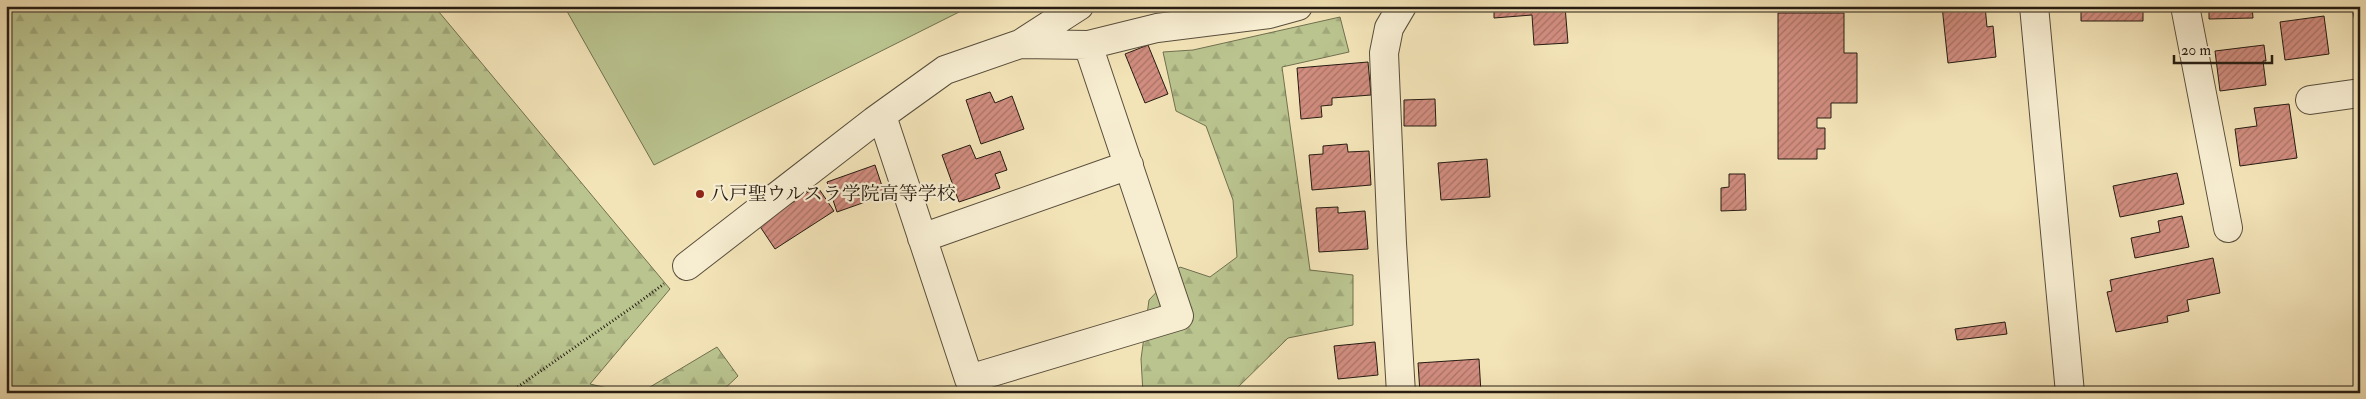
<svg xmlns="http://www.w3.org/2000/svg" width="2366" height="399" viewBox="0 0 2366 399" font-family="'IM FELL Double Pica','Noto Serif JP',serif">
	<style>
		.forest { fill: url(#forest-firs); stroke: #707050 }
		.pitch { fill: #bac48f; stroke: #707050 }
		.building { fill: url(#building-hatch); stroke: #261c12 }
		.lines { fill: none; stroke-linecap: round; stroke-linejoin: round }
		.minor-casing { stroke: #594e3c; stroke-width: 30 }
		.path { stroke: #261c12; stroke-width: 3; stroke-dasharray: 1 2.5; stroke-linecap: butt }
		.minor { stroke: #f7edd1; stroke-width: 28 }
		.poi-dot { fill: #8f2418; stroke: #f7edd1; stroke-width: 2 }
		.labels { text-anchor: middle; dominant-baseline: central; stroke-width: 4.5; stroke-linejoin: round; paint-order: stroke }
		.poi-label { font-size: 19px; fill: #261c12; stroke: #f7edd1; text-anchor: start }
	</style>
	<defs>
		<pattern id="forest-firs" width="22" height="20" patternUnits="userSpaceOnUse" patternTransform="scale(1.25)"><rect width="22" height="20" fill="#bac48f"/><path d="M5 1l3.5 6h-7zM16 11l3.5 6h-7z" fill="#a0a87a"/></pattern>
		<pattern id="building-hatch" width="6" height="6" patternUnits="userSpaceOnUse" patternTransform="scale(1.25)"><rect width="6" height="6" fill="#d18d7f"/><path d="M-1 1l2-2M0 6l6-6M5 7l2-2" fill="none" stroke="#a97267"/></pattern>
	</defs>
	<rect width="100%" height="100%" fill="#f3e4b8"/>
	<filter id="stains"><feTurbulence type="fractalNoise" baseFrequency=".004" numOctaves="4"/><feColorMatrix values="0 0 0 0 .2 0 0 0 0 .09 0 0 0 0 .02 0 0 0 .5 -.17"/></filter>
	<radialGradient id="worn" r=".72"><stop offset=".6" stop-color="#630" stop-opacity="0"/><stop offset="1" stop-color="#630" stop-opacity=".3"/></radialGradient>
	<path class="forest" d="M6 6H434L670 289 590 384 629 393H6Z
		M1340 17 1349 52 1282 67 1310 270 1353 275V325L1288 338 1232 393H1143L1141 359 1149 300 1180 267 1210 277 1237 257 1233 200 1206 126 1176 111 1163 52 1193 50Z
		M717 347 738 376 720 393H640Z"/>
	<path class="pitch" d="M564 6H971L654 165Z"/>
	<path class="building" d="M1494 6H1565L1568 43 1534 45 1532 15 1494 18Z
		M1942 6H1985L1987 27 1993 26 1996 57 1948 63Z
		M2081 6H2143V21H2081Z
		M2209 6H2252L2253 18 2209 19Z
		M2360 11V28H2357L2353 13Z
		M1778 13H1844V53H1857V103H1831V118H1817V128H1825V149H1817V159H1778Z
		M2324 16 2329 54 2285 60 2280 22Z
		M1148 45 1168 94 1145 103 1125 54Z
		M2264 45 2266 61H2263L2266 85 2220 91 2215 51Z
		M1368 62 1371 95 1332 98V105L1321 106 1322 117 1301 119 1297 68Z
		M990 92 995 103 1012 96 1024 129 981 144 966 100Z
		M1435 99 1436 126H1404V100Z
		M2289 104 2297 158 2240 166 2235 129 2257 126 2254 108Z
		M1347 144 1348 152 1369 151 1371 185 1312 190 1309 155 1323 154V146Z
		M970 145 976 159 1000 151 1007 170 995 174 1000 188 959 202 942 155Z
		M1487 159 1490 197 1441 200 1438 163Z
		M875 165 885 195 837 212 827 182Z
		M2177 173 2184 204 2120 217 2113 186Z
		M1729 174H1745L1746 210 1721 211V188L1729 187Z
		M817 186 834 211 775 249 759 225Z
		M1338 207V213L1365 211 1368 249 1319 252 1316 208Z
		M2182 216 2189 247 2135 258 2131 238 2160 232 2158 221Z
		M2213 258 2220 293 2187 300 2189 311 2167 316 2168 322 2116 332 2107 292 2112 291 2110 280Z
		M2005 322 2007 334 1957 340 1955 329Z
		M1375 342 1378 375 1338 379 1334 346Z
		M1479 359 1481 393H1420L1418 363Z
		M1389 387 1390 393H1357V391Z"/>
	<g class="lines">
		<defs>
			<path id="minor" d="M2034 6 2070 393
				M2185 6 2228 228
				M1020 44 1079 6
				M2310 100 2360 93
				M882 116 969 379 1179 316 1088 45
				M922 238 1129 165
				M687 266 874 121 945 70 1020 44 1088 45 1157 28 1269 14 1298 6
				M1401 393 1392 243 1384 53 1389 28 1402 6"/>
		</defs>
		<use href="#minor" class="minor-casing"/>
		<path class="path" d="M509 393 631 308 664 284"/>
		<use href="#minor" class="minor"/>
	</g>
	<circle class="poi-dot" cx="700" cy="194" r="5"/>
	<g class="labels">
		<g class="poi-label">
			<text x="710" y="194">八戸聖ウルスラ学院高等学校</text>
		</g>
	</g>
	<rect width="2366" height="399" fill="none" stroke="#f3e4b8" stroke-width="25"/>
	<rect x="8" y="8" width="2351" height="384" fill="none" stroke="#261c12" stroke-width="2.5"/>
	<rect x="12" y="12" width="2341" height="374" fill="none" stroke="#261c12"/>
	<path d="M2174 55v8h98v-8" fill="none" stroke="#261c12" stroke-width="2.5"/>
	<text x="2181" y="55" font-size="15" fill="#261c12" stroke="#f7edd1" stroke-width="4" paint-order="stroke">20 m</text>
	<rect width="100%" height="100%" filter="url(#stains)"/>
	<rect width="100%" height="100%" fill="url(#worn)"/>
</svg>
